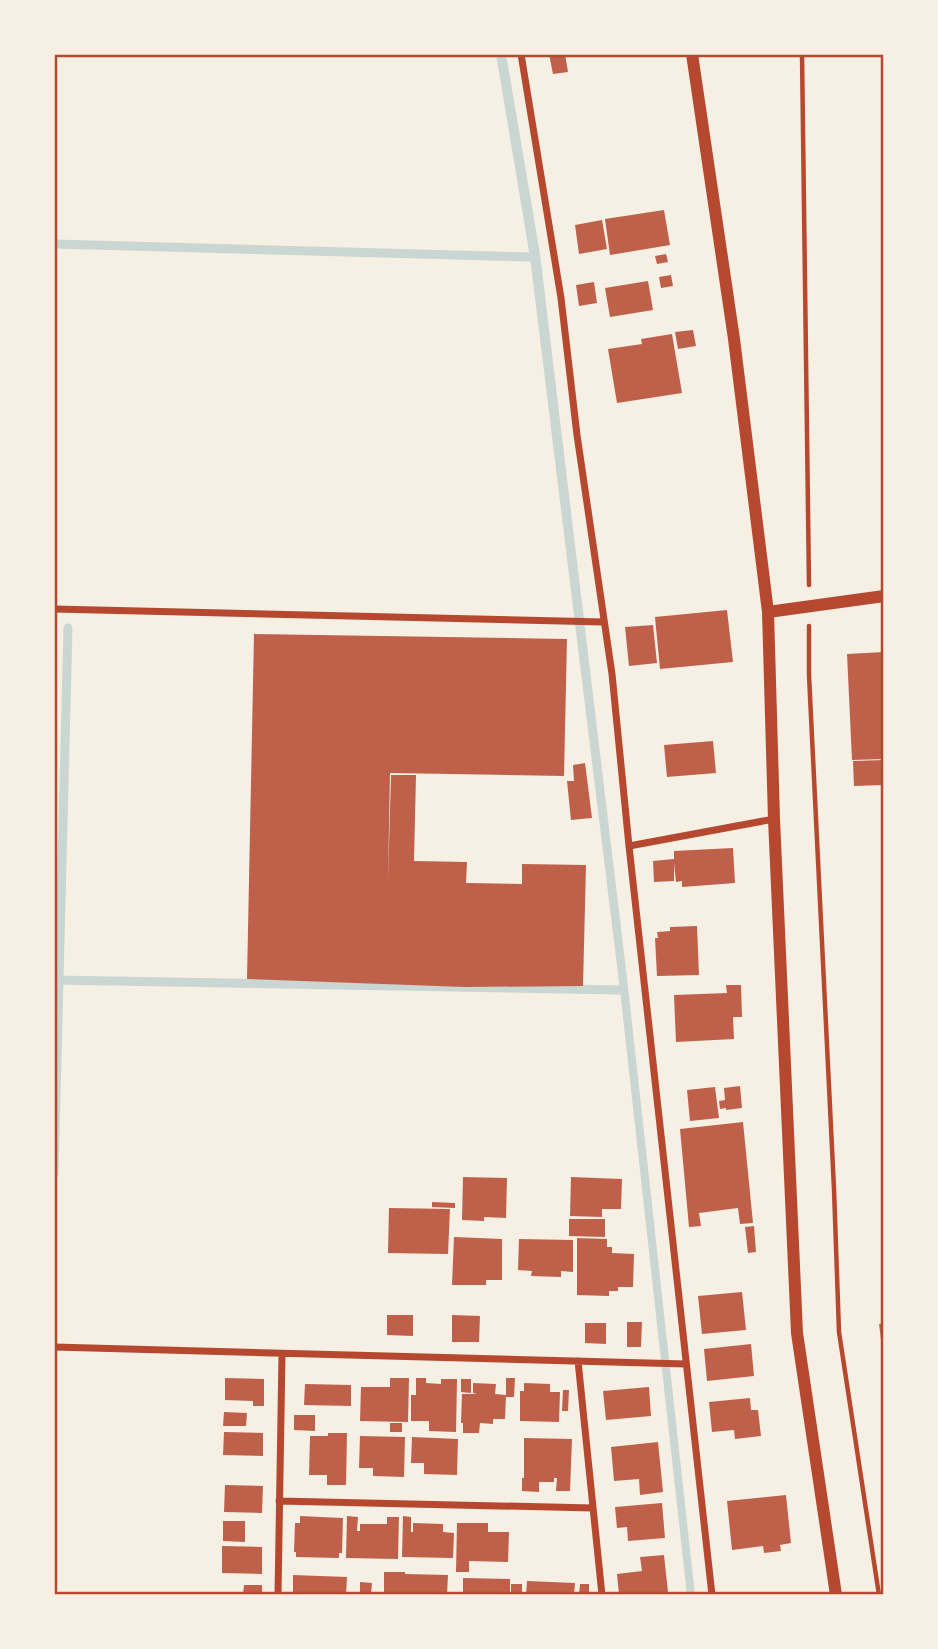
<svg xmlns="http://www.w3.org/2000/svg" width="938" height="1649" viewBox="0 0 938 1649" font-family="'Nunito Sans',sans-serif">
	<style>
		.water { fill: #c9d6d2 }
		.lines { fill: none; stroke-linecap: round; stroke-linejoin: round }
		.stream { stroke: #c9d6d2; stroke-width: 9 }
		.building { fill: #bf614a }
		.path { stroke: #b5482f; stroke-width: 4.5 }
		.minor { stroke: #b5482f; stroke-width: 7 }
		.tertiary { stroke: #b5482f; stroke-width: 12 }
		.neatline { fill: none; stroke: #b5482f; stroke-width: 2.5 }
	</style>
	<rect width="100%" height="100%" fill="#f6efe4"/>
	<path class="water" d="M496 54H506L540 254 627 978 695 1595H687L620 990 530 257Z"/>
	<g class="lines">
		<path class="stream" d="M54 244 530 257
			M54 980 620 990
			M54 1174 68 628"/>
	</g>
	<path class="building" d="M549 54H565L568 72 553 74Z
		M664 210 670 245 610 255 605 219Z
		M602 220 607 249 579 254 575 225Z
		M666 254 668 262 657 264 655 256Z
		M671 275 673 286 661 288 659 277Z
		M648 281 653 310 610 317 605 288Z
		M594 282 597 303 579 306 576 285Z
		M693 330 696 346 678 349 675 332Z
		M672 334 682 393 617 403 608 349 642 344 641 339Z
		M727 610 733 662 660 669 655 617Z
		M653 625 657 663 629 666 625 627Z
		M254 634 567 639 564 776 390 773 388 881 391 775H416L414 861 467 862 466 883 522 884V864L586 865 583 986 464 987 247 979Z
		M884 652V759L852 760 847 654Z
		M713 741 716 773 667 777 664 745Z
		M884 760V785L854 786 853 761Z
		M585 763 592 818 571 820 567 781H574L573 765Z
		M733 848 735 883 682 887V881L676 882 674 863V881L654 882 653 861 674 859V851Z
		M697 926 699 975 657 976 655 938H658L657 932 670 931V927Z
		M726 985H741L742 1017H733L734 1039 676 1042 674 995 727 993Z
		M740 1086 742 1108 726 1110V1108L720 1109 719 1101 725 1100 724 1088Z
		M715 1087 719 1118 690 1121 687 1090Z
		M743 1122 753 1223 740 1224 738 1208 699 1213 701 1226 689 1227 680 1129Z
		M463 1177 507 1178 506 1218 484 1217V1221L462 1220Z
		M571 1177 622 1179 621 1209H602V1217L570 1216Z
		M432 1202 455 1203V1208L432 1207Z
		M389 1208 450 1209 448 1254 388 1253Z
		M569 1219H605V1237L569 1236Z
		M754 1226 756 1252 748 1253 745 1227Z
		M454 1237 502 1239V1280H486V1285H452Z
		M577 1238 607 1239V1247H612V1253L634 1254 633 1287H618V1291H609V1296L577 1295Z
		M519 1239 573 1240V1272L561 1271V1277L531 1276 532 1271 518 1270Z
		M742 1292 746 1330 702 1334 698 1296Z
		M387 1315H413V1336L387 1335Z
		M452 1315 480 1316 479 1342H452Z
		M627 1322H642L641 1347H627Z
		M585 1323H606V1344L585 1343Z
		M884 1323V1347H882L879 1324Z
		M751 1344 754 1376 707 1381 704 1349Z
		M225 1378 264 1379V1406H253V1401L225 1400Z
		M390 1378H409L408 1422 360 1421 361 1387H390Z
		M416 1378H426V1383L441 1384V1379H457L456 1432 429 1431V1421H411V1395H416Z
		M506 1378H515L514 1397H506Z
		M461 1379H471V1393L461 1392Z
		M473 1383 496 1384 495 1394 506 1395 505 1419H493V1424L480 1423 479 1433H463V1423H461L462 1394H477L473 1393Z
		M524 1383 550 1384V1392H560L559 1422 520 1421V1391H524Z
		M305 1384 351 1385V1406L304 1405Z
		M649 1387 651 1416 606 1420 603 1391Z
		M563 1390H569L568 1411H562Z
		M750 1398 751 1410H758L761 1436 735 1439 734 1430 712 1432 709 1402Z
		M224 1412 247 1413 246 1426H223Z
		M294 1415H315V1431L294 1430Z
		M390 1423H402V1432H390Z
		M224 1432 263 1433V1456L223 1455Z
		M328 1433H347L346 1485H327V1475H309L310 1436H328Z
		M360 1436 405 1437 404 1477 373 1476V1468H359Z
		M412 1437 458 1439 457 1475 424 1474V1463H411Z
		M524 1438 572 1439 570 1491H556L557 1478H554V1482H539V1492L522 1491V1478H524Z
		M658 1442 663 1492 640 1495 639 1479 614 1481 611 1447Z
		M225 1485 263 1486 262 1513 224 1512Z
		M786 1495 791 1543 780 1545 781 1551 764 1553 763 1546 732 1550 727 1501Z
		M662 1503 665 1538 628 1541 627 1527 617 1528 615 1507Z
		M300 1516 343 1518 342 1553H339V1558L296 1557V1552H294L295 1523H300Z
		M347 1516 358 1517 357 1531H360V1524H387V1517H399L398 1559 346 1558Z
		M403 1516 411 1517V1532H413V1523L443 1524V1532L454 1533 453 1558 402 1557Z
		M223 1521H245V1542L223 1541Z
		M457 1523H488V1532H509L508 1562 469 1561V1572H456Z
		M222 1546 262 1547V1574L222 1573Z
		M664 1555 668 1592 619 1595 617 1574 642 1571 640 1557Z
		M384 1572H405V1574L448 1575 447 1595H384Z
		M293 1575 347 1577 346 1595H293Z
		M463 1578 510 1579V1595H463Z
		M527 1581 575 1583 574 1595H526Z
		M360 1582 372 1583 371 1595H360Z
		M511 1584H522V1595H511Z
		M580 1584H589V1595H579Z
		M244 1585H262V1595H243Z"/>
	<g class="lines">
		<path class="path" d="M802 54 809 585
			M809 626V675L834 1189 839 1332 879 1595"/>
		<path class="minor" d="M521 54 561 298 577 435 612 674 629 846 712 1595
			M54 609 604 622
			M629 846 774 819
			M54 1347 686 1364
			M578 1361 602 1595
			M279 1501 593 1508
			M278 1595 282 1354"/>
		<path class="tertiary" d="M692 54 734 339 768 612 774 819 797 1333 836 1595
			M768 612 884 596"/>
	</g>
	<rect width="938" height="1649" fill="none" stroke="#f6efe4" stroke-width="112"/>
	<rect x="56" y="56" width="826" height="1537" class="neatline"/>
</svg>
